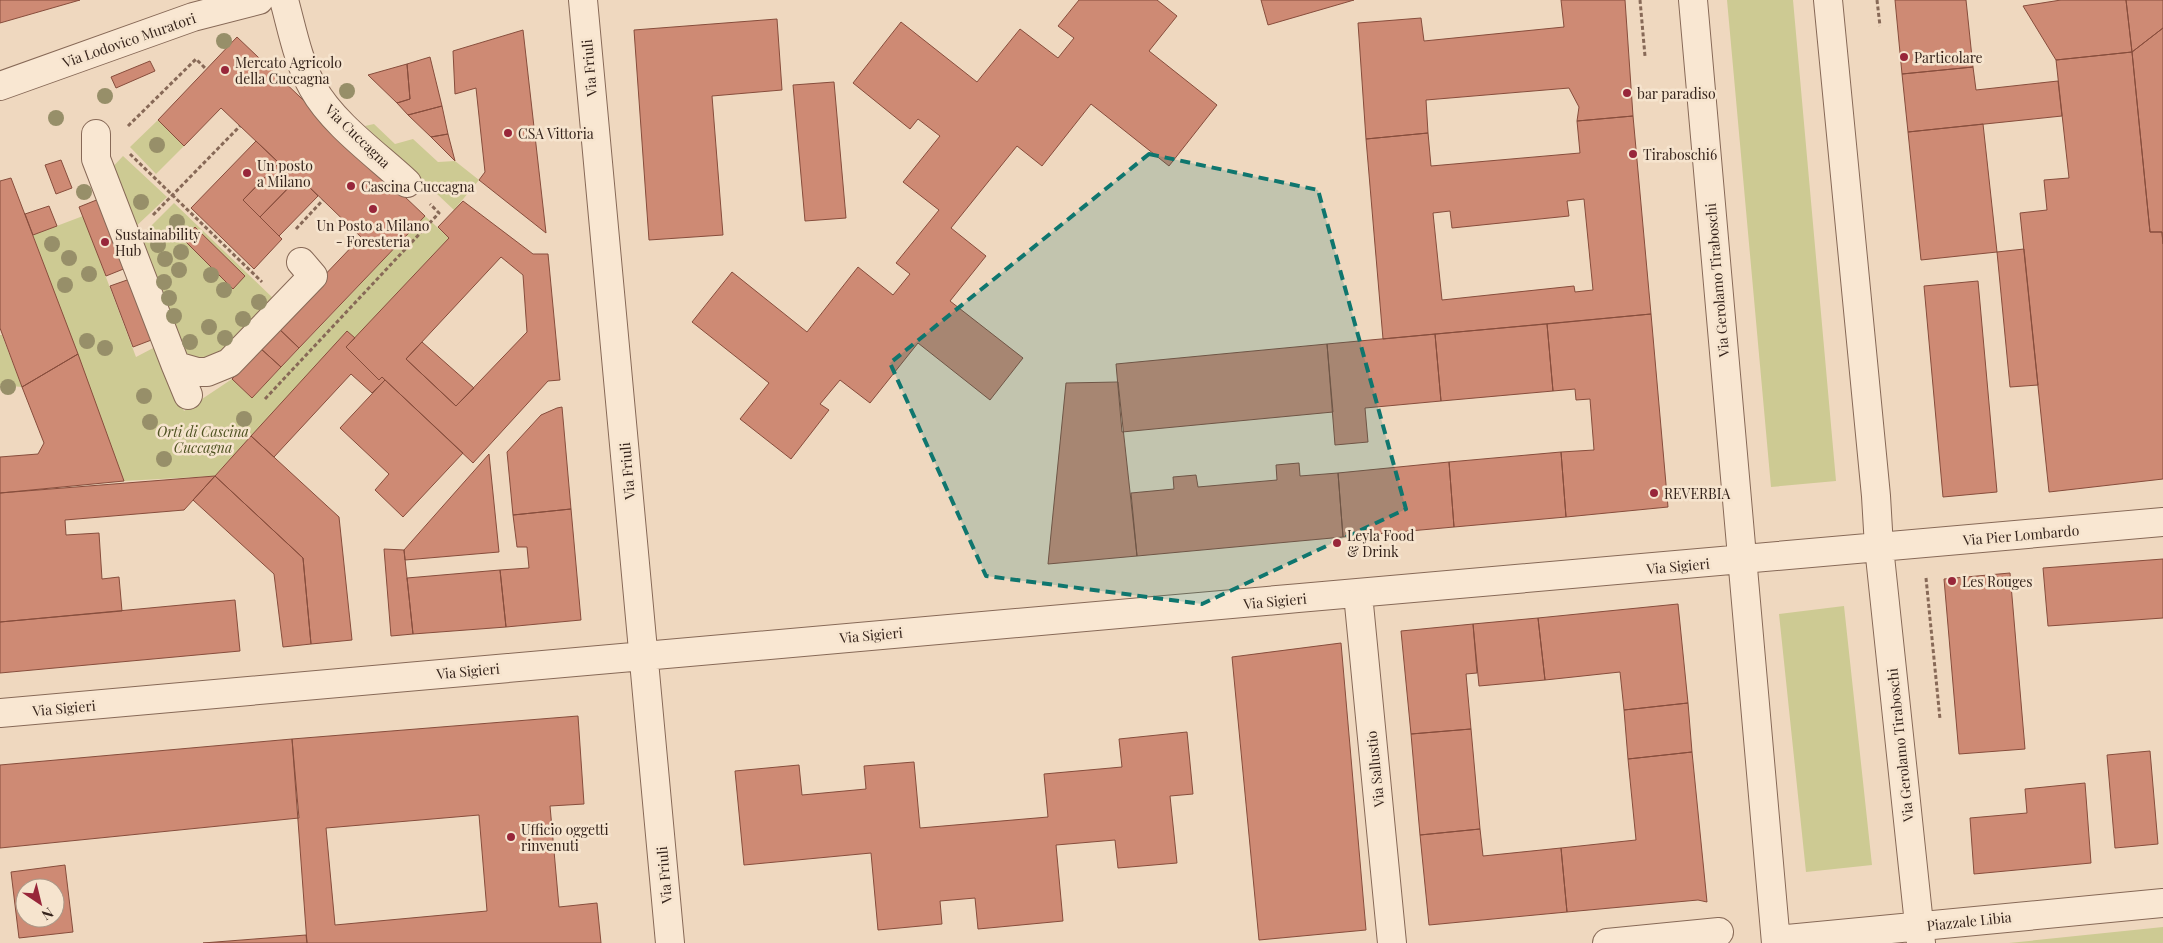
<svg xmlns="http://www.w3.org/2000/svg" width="2163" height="943" viewBox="0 0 2163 943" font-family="'Playfair Display',serif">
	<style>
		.green { fill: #cdca93 }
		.building { fill: #ce8a74; stroke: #874d3c; fill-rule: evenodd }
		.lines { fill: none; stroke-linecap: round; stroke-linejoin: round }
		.street-casing { stroke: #876957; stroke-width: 30 }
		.path { stroke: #876957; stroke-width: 3; stroke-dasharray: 4 2.5; stroke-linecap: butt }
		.street { stroke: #f9e7d2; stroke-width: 28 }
		.tree { fill: #978f69 }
		.marked { fill: #0f766e; fill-opacity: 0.2; stroke: #0f766e; stroke-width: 4; stroke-dasharray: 10 6; stroke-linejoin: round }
		.poi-dot { fill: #98263a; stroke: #f6e4ce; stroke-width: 2 }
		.labels { text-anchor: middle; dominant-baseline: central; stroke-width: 5; stroke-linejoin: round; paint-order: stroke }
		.street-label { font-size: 14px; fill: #36241c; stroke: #f6e4ce }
		.poi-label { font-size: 14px; fill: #36241c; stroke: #f6e4ce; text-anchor: start }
		.park-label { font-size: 14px; font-style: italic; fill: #4f5322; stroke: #f6e4ce }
	</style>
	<rect width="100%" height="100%" fill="#efd8bf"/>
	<path class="green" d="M1727 0H1793L1836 481 1771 487Z
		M158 120 184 146 156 174 130 147Z
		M374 124 395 144 413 139 438 162 455 161 479 180 454 210 365 126Z
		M123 156 167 197 131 231 108 172Z
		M174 203 276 301 233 346 204 361 178 355 136 241Z
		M83 216 136 357 157 346 184 411 232 379 252 398 425 216 449 238 355 338 347 332 215 476 124 481 33 235Z
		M0 335H2L22 387 0 385Z
		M1844 606 1872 865 1806 872 1779 614Z
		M2163 927V943H2009Z"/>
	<path class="building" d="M0 0H80L0 23Z
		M1079 0H1157L1177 16 1149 51 1217 105 1169 166 1091 104 1042 166 1017 146 951 228 986 256 950 301 1023 358 990 400 918 343 870 403 840 380 820 404 829 410 791 459 740 419 769 383 692 322 732 272 807 332 858 267 893 295 910 274 896 263 939 210 903 182 940 136 918 119 910 129 853 83 901 22 977 82 1020 29 1058 58 1074 38 1058 26Z
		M1261 0H1354L1268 25Z
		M1561 0H1625L1633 116 1577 121 1579 107 1569 88 1426 100 1428 133 1366 139 1358 23 1421 18 1424 41 1564 27Z
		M1895 0H1966L1973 67 1902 74Z
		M2061 0H2126L2132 52 2056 60 2023 6Z
		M2126 0H2163V28L2132 52Z
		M777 19 782 90 712 96 723 235 649 240 634 30Z
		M2163 28V244L2162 232H2150L2132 52Z
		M523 30 546 233 479 180 485 172 476 88 455 94 453 51Z
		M237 37 425 216 299 348 276 326 361 237 299 177 260 217 243 200 279 163 221 108 184 146 158 120Z
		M2132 52 2150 232H2162L2163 244V479L2049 492 2020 213 2047 210 2044 180 2069 178 2056 60Z
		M430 57 442 106 408 115 397 103 410 99 407 64Z
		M150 61 155 71 116 88 111 77Z
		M407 64 410 99 397 103 368 75Z
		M1973 67 1976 90 2058 81 2062 116 1908 132 1902 74Z
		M834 82 846 218 805 221 793 85Z
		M442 106 448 134 431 137 408 115Z
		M1633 116 1651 314 1383 339 1366 139 1428 133 1431 166 1580 153 1577 121ZM1584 199 1593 290 1575 292 1574 286 1442 300 1433 213 1450 211 1452 228 1569 216 1567 201Z
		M1983 124 1997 252 1921 260 1908 132Z
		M448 134 455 161 431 137Z
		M256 141 279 163 243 200 282 239 254 269 191 208Z
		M61 160 72 188 56 194 45 165Z
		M299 177 318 196 279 236 260 217Z
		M11 178 78 354 22 387 0 328V181Z
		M99 199 126 268 106 276 79 207Z
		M463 201 533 254H548L560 380 548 381 473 463 382 377 379 380 346 347 449 238 438 227ZM501 257 523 275 527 332 456 406 406 359Z
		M49 206 57 226 33 235 25 214Z
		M195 227 245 276 233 289 183 239Z
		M2024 249 2038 385 2010 387 1997 252Z
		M130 279 154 339 133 347 110 286Z
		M1978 281 1997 492 1943 497 1924 286Z
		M1651 314 1668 507 1566 517 1561 452 1594 450 1590 399 1576 400 1575 389 1553 391 1547 324Z
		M1547 324 1553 391 1441 401 1435 334Z
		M276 326 299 348 281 367 258 346Z
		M347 331 355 338 346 347 379 380 382 377 385 380 372 393 351 374 274 457 251 436Z
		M1435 334 1441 401 1365 408 1368 442 1335 445 1327 344Z
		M422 342 474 388 456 406 406 359Z
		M1327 344 1333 412 1122 432 1116 364Z
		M261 349 281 367 252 398 232 379Z
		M78 354 124 481 0 493V457L38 454 44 443 22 387Z
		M385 380 463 453 403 517 375 490 389 474 340 428Z
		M1118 382 1137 556 1048 564 1066 383Z
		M562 407 571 509 513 515 507 452 541 415 557 408Z
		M251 436 339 517 352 640 311 644 303 558 215 476Z
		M1561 452 1566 517 1454 527 1449 462Z
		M489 454 499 552 405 560 404 550Z
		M1449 462 1454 527 1343 537 1338 473Z
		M1299 463 1300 476 1338 473 1343 537 1137 556 1131 493 1174 489 1173 477 1196 475 1198 487 1277 480 1276 465Z
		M215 476 184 510 65 520 66 535 99 533 102 579 119 577 122 611 0 622V493Z
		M215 476 303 558 311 644 283 647 274 574 193 500Z
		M571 509 581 620 506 627 500 570 529 568 527 547H517L513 515Z
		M384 549 404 550 413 634 391 636Z
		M2163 559V618L2048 626 2043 568Z
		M500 570 506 627 413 634 407 578Z
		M2010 573 2025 749 1959 754 1944 579Z
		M235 600 240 651 0 673V622Z
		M1678 604 1688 703 1624 710 1620 672 1545 680 1538 618Z
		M1538 618 1545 680 1479 686 1473 624Z
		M1473 624 1477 673 1466 674 1471 729 1411 734 1401 631Z
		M1341 643 1366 930 1259 940 1232 657Z
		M1688 703 1692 752 1628 759 1624 710Z
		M578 716 584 804 550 806 559 907 597 903 601 943H307L292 739ZM479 815 487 911 335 925 326 828Z
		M1471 729 1480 829 1420 835 1411 734Z
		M1187 732 1193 794 1170 796 1177 863 1118 868 1115 840 1056 845 1063 921 978 929 975 898 940 901 942 924 878 930 871 853 744 865 735 771 799 765 802 795 866 789 864 766 914 762 920 828 1048 817 1044 774 1122 767 1119 739Z
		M292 739 299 818 0 848V765Z
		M2150 751 2158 844 2115 848 2107 755Z
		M1692 752 1707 902 1698 900 1567 912 1561 848 1636 840 1628 759Z
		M2085 783 2091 863 1974 874 1970 818 2027 813 2025 789Z
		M1480 829 1483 856 1561 848 1567 912 1429 925 1420 835Z
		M65 865 73 932 19 938 11 872ZM25 888H55V918H25Z
		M306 935 307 943H203Z"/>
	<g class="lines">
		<defs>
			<path id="street" d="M284 0C292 29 298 62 313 88 333 124 377 155 407 183
				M583 0 670 943
				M1693 0 1776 943
				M1828 0 1876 496 1879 547 1921 943
				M0 86 193 17 259 0
				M96 134V159L176 366 197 372H207L229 363 313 276 301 262
				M176 366 188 395
				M1358 594 1392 943
				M0 713C721 648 1442 586 2163 522
				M1776 940 2163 903
				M1607 943 1719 932"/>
		</defs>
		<use href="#street" class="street-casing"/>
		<path class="path" d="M1640 0 1645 56
			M1877 0 1880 26
			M128 126 196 59 206 69
			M130 154 262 282
			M153 215 240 126
			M296 229 323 200
			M265 399 439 213 430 204
			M1926 578 1940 719"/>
		<use href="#street" class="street"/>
	</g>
	<g class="tree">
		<circle cx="224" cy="41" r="8"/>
		<circle cx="347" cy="91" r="8"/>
		<circle cx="105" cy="96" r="8"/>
		<circle cx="56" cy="118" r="8"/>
		<circle cx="157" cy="145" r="8"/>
		<circle cx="84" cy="192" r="8"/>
		<circle cx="141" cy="202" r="8"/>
		<circle cx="177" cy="222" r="8"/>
		<circle cx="52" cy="244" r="8"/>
		<circle cx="158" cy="245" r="8"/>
		<circle cx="181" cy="252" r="8"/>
		<circle cx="69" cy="258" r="8"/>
		<circle cx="165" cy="259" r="8"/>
		<circle cx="179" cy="270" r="8"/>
		<circle cx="89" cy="274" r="8"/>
		<circle cx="211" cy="275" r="8"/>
		<circle cx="164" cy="282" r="8"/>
		<circle cx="65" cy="285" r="8"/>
		<circle cx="224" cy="290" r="8"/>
		<circle cx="169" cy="298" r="8"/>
		<circle cx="259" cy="302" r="8"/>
		<circle cx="174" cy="316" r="8"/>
		<circle cx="243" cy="319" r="8"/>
		<circle cx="209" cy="327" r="8"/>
		<circle cx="225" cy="338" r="8"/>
		<circle cx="87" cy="341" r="8"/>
		<circle cx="190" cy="342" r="8"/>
		<circle cx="105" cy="348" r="8"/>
		<circle cx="8" cy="387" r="8"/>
		<circle cx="144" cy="396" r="8"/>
		<circle cx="244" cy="419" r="8"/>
		<circle cx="150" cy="422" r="8"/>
		<circle cx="164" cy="459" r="8"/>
	</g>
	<path class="marked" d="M1149 154 1318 190 1406 509 1202 604 986 576 890 363Z"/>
	<g class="poi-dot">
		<circle cx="1904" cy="57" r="5"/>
		<circle cx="225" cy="70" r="5"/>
		<circle cx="1627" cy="93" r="5"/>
		<circle cx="508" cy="133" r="5"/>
		<circle cx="1633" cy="154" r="5"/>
		<circle cx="247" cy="173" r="5"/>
		<circle cx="351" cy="186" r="5"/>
		<circle cx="373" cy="209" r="5"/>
		<circle cx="105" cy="242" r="5"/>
		<circle cx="1654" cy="493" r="5"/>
		<circle cx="1337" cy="543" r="5"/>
		<circle cx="1952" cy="581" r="5"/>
		<circle cx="511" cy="837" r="5"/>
	</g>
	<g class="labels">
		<g class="street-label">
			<text transform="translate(129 40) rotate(-19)">Via Lodovico Muratori</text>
			<text transform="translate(589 68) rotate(-95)">Via Friuli</text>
			<text transform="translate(358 136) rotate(44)">Via Cuccagna</text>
			<text transform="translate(1717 280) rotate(-95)">Via Gerolamo Tiraboschi</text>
			<text transform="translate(627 471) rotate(-95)">Via Friuli</text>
			<text transform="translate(2021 535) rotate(-5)">Via Pier Lombardo</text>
			<text transform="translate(1678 566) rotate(-5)">Via Sigieri</text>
			<text transform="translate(1275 601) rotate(-5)">Via Sigieri</text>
			<text transform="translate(871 635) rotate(-5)">Via Sigieri</text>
			<text transform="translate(468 671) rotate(-5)">Via Sigieri</text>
			<text transform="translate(64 708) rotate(-5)">Via Sigieri</text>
			<text transform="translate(1900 745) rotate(-96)">Via Gerolamo Tiraboschi</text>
			<text transform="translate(1375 769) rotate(-96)">Via Sallustio</text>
			<text transform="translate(664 875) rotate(-95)">Via Friuli</text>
			<text transform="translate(1969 921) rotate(-6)">Piazzale Libia</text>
		</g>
		<g class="poi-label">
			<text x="1914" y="57">Particolare</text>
			<text x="235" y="62">Mercato Agricolo<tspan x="235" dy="16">della Cuccagna</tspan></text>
			<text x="1637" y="93">bar paradiso</text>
			<text x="518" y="133">CSA Vittoria</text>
			<text x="1643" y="154">Tiraboschi6</text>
			<text x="257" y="165">Un posto<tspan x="257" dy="16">a Milano</tspan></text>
			<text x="361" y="186">Cascina Cuccagna</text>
			<text x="373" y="225" text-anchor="middle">Un Posto a Milano<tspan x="373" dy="16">- Foresteria</tspan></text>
			<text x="115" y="234">Sustainability<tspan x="115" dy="16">Hub</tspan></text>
			<text x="1664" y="493">REVERBIA</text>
			<text x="1347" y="535">Leyla Food<tspan x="1347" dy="16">&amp; Drink</tspan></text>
			<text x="1962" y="581">Les Rouges</text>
			<text x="521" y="829">Ufficio oggetti<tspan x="521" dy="16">rinvenuti</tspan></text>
		</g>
		<g class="park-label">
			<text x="203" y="431">Orti di Cascina<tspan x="203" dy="16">Cuccagna</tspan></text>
		</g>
	</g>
	<g transform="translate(40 903) rotate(145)"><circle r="24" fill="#f6e4ce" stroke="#a99787"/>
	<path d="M0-4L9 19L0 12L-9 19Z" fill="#98263a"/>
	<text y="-8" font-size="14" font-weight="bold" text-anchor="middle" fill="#36241c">N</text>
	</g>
</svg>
